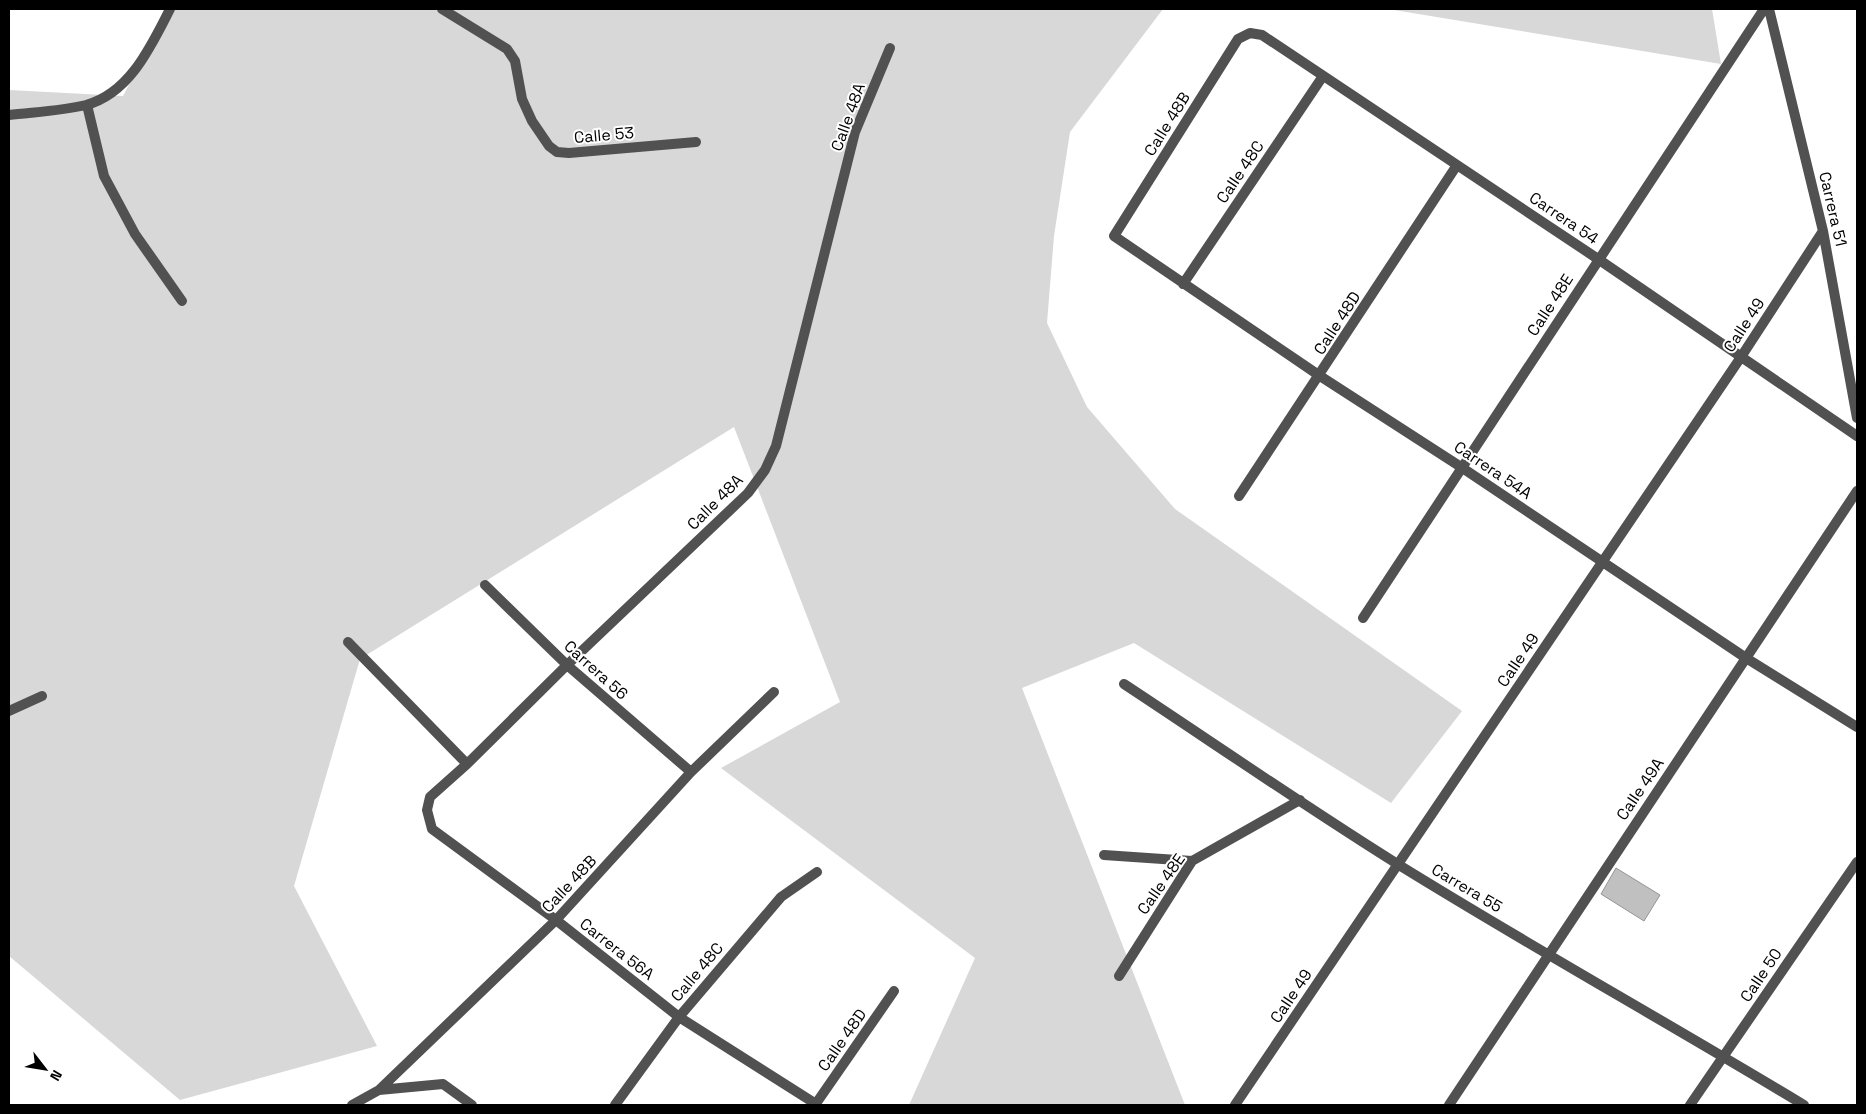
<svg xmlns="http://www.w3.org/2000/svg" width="1866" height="1114" viewBox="0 0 1866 1114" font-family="'Space Grotesk',sans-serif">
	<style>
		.green { fill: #d8d8d8 }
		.building { fill: #c0c0c0; stroke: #959595 }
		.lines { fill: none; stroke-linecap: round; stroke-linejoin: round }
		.minor { stroke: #515151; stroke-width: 10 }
		.tertiary { stroke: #515151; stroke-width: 10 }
		.labels { text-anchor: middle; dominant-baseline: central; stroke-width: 4; stroke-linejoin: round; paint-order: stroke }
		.street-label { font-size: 16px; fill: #000; stroke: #fff }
	</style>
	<rect width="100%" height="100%" fill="#fff"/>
	<path class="green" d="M169 9H1163L1070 132 1054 236 1047 323 1087 407 1175 509 1462 711 1391 803 1134 643 1022 688 1185 1105H909L975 958 721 768 840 702 734 427 360 659 294 886 377 1046 180 1100 9 956V90L123 96Z
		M1388 9H1712L1721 64Z"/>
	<path class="building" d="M1616 868 1660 895 1644 921 1601 894Z"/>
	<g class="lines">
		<path class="minor" d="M442 9 507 49 515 61 522 99 532 121 549 146 557 152 569 153 696 142
			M1769 9 1823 231 1857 418
			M87 105 104 176 135 234 182 301
			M9 115C34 112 61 111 86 105 130 93 151 46 170 9
			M1183 284 1323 76
			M1857 436 1598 259 1262 35 1250 33 1238 39 1114 236 1320 376 1461 467 1746 658 1857 727
			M1239 496 1457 165
			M485 585 567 665 691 772
			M1363 618 1764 9
			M348 642 467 764
			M1124 684C1215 744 1306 807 1399 865 1533 948 1670 1024 1804 1105
			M9 711 42 696
			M1104 855 1192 861
			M1119 976 1192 861 1300 800
			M379 1090 443 1084 472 1105
			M816 1104 679 1017 556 920 432 829 427 810 430 797 467 764 567 665 748 493 765 470 776 446 855 132 890 48
			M352 1105 379 1090 556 920 691 772 774 692
			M615 1105 679 1017 781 897 817 872
			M815 1105 894 991
			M1235 1105 1741 357 1823 231
			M1449 1105 1857 491"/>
		<path class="tertiary" d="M1690 1105 1857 862"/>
	</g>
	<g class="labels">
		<g class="street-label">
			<text transform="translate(848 117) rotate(-70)">Calle 48A</text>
			<text transform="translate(1167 124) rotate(-58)">Calle 48B</text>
			<text transform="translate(604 135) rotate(-5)">Calle 53</text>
			<text transform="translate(1240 172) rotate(-56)">Calle 48C</text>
			<text transform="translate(1833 209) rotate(77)">Carrera 51</text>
			<text transform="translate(1564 218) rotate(34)">Carrera 54</text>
			<text transform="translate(1550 305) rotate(-57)">Calle 48E</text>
			<text transform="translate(1337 323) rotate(-57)">Calle 48D</text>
			<text transform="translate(1744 325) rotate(-57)">Calle 49</text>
			<text transform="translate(1493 470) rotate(34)">Carrera 54A</text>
			<text transform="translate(715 502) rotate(-45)">Calle 48A</text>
			<text transform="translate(1518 660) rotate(-56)">Calle 49</text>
			<text transform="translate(596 670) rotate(42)">Carrera 56</text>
			<text transform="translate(1640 789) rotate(-56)">Calle 49A</text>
			<text transform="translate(569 884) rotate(-47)">Calle 48B</text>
			<text transform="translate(1161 884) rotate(-55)">Calle 48E</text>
			<text transform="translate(1467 888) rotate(31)">Carrera 55</text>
			<text transform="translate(617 949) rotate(38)">Carrera 56A</text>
			<text transform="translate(697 972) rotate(-50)">Calle 48C</text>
			<text transform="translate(1761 975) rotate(-56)">Calle 50</text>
			<text transform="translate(1291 996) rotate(-56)">Calle 49</text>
			<text transform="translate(842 1040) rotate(-55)">Calle 48D</text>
		</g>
	</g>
	<rect width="1866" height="1114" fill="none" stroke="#000000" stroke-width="20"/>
	<g transform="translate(45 1069) rotate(121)" stroke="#ffffff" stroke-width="4" paint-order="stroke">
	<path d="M0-4L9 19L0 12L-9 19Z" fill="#000000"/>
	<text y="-8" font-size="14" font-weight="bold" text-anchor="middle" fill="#000000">N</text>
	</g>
</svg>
